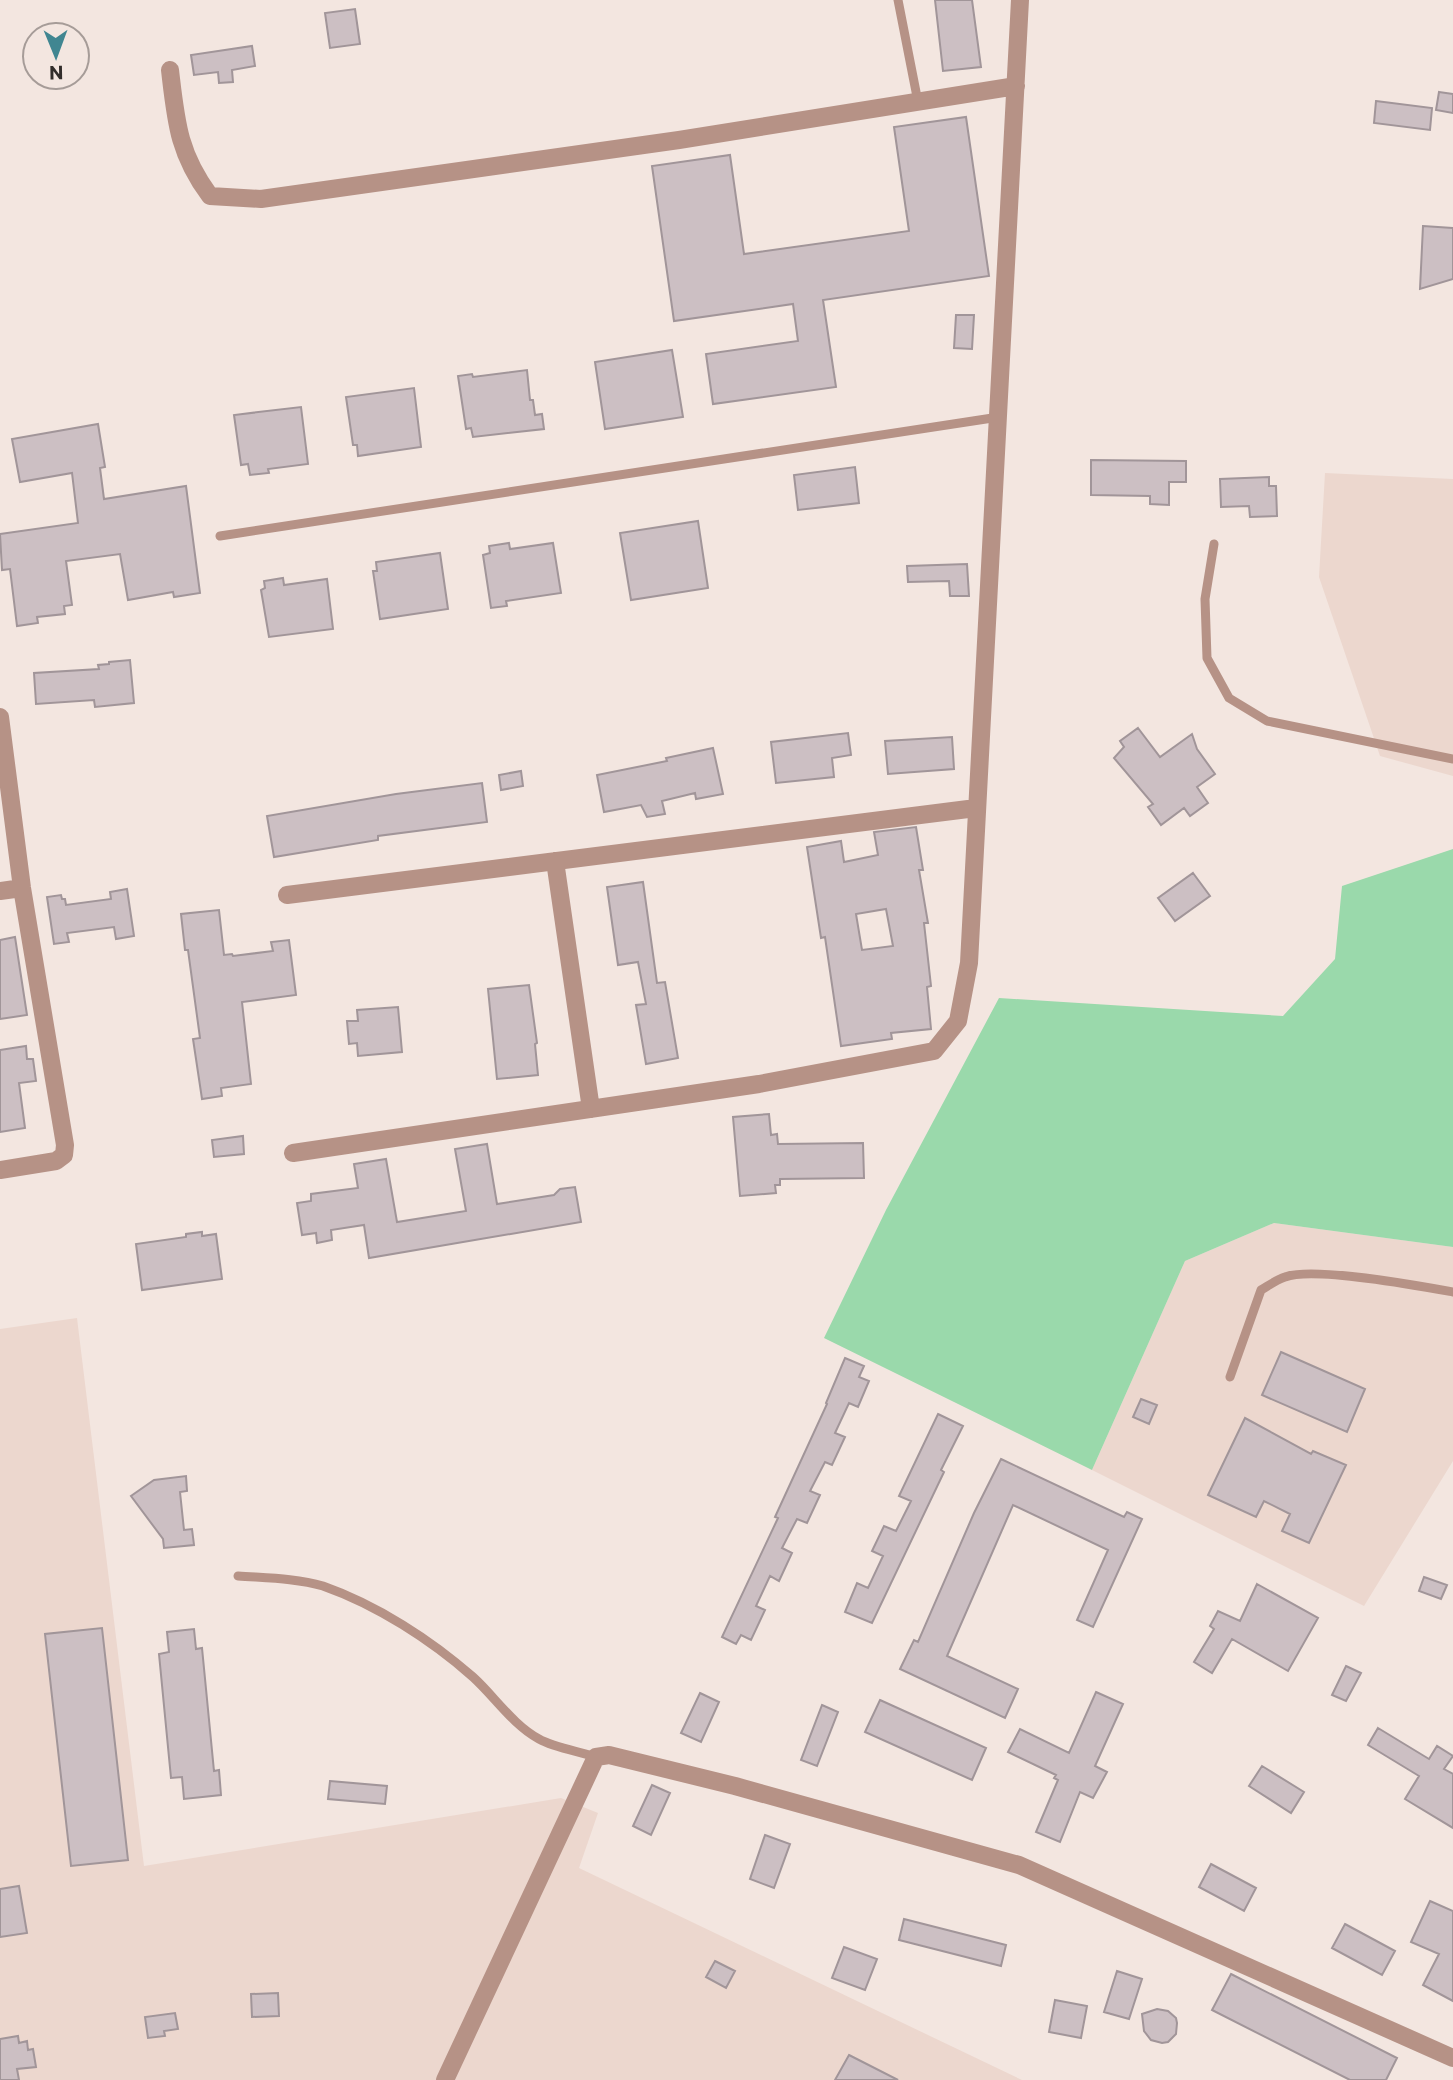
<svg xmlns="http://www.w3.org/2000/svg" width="1453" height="2080" viewBox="0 0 1453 2080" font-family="Commissioner,sans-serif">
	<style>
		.built { fill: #ecd7ce }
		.green { fill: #9ad9ab }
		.building { fill: #ccbfc3; stroke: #a19599; stroke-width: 2; fill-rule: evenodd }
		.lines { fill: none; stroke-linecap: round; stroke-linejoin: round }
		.service { stroke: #b69286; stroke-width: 9 }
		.minor { stroke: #b69286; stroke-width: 18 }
	</style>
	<rect width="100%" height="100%" fill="#f3e6e0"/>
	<path class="built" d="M1325 473 1453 479V776L1380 756 1319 577Z
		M1274 1223 1453 1247V1461L1364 1606 1092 1470 1185 1261Z
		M77 1318 144 1866 561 1798 598 1813 579 1868 1022 2080H0V1329Z"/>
	<path class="green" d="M1453 849V1247L1274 1223 1185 1261 1092 1470 824 1338 886 1210 999 998 1283 1016 1335 959 1342 886Z"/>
	<path class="building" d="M935 0H972L981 67 943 71Z
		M355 9 360 44 330 48 325 13Z
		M252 46 255 66 232 70 233 82 219 83 218 72 194 75 191 55Z
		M1439 92 1453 94V113L1436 110Z
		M1376 101 1432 108 1430 130 1374 123Z
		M966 117 989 276 823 300 836 387 713 404 706 354 798 341 793 304 674 321 652 166 730 155 744 254 909 231 894 127Z
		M1423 226 1453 228V279L1420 289Z
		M956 315H974L972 349 954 348Z
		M672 350 683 417 605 429 595 362Z
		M527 370 530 400H533L535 415 542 414 544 429 473 437 471 428 466 429 458 376 472 374 473 377Z
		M414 388 421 447 358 456 357 445H353L346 397Z
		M301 407 308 464 268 469 269 473 250 475 248 464 241 465 234 415Z
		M98 424 105 467 100 468 104 499 186 486 200 593 174 597 173 592 128 600 120 554 66 561 72 605 64 606 65 614 37 617 38 623 17 626 10 569 2 570 0 534 78 523 72 473 20 482 12 439Z
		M1091 460 1186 461V482H1169V505L1150 504V496L1091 495Z
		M855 467 859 503 798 510 794 475Z
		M1269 477V486H1276L1277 516 1250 517 1249 506 1221 507 1220 479Z
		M698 521 708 588 631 600 620 533Z
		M509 543 510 549 553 543 561 593 506 601 507 606 491 608 483 555 490 553 489 546Z
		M440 553 448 609 380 619 373 571H377L376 562Z
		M967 564 969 596H950L949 581 908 582 907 566Z
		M283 578 284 585 327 579 333 629 269 637 261 590 265 588 264 581Z
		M130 660 134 703 95 707 94 700 36 704 34 673 99 669 98 665 109 664V662Z
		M1138 728 1160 757 1192 734 1197 749 1215 774 1197 787 1208 803 1190 816 1184 808 1161 825 1148 807 1153 804 1114 758 1124 747 1120 741Z
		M848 733 851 755 832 758 834 777 776 783 771 742Z
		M952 737 954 769 888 774 885 741Z
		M713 748 723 794 696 799 695 793 662 801 665 814 647 817 641 805 604 812 597 775 667 761 666 758Z
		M521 771 523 786 501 790 499 775Z
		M482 783 487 822 378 836V840L274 857 267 816 396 794Z
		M916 827 923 870H919L928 923H924L931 986 927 987 931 1029 891 1033 892 1039 841 1046 825 937 821 938 807 847 841 841 844 862 878 855 874 832ZM886 909 893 946 862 950 856 914Z
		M1193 873 1210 896 1175 921 1158 898Z
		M643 882 657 983 665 982 678 1058 646 1064 636 1005 646 1004 638 962 618 965 607 887Z
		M127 889 134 936 116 939 114 927 67 933 69 942 54 944 47 897 61 895 62 899H65L66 905 111 899 110 892Z
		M219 910 224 955 232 954 233 956 273 951 271 942 289 940 296 995 242 1002 251 1084 221 1088 222 1096 202 1099 193 1039 200 1038 188 950H185L181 914Z
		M15 937 27 1015 0 1019V940Z
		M529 985 537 1043 535 1044 538 1075 497 1079 488 989Z
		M398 1007 402 1052 358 1056 357 1043 349 1044 347 1021H358L357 1010Z
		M26 1046 27 1059H33L36 1081 19 1083 25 1128 0 1132V1050Z
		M769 1114 771 1135 777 1134 778 1144 863 1143 864 1178 780 1179V1185H775L776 1193 740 1196 733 1117Z
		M243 1136 244 1154 214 1157 212 1140Z
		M487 1144 497 1204 554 1195 560 1189 575 1187 581 1222 369 1258 364 1225 331 1230 332 1240 317 1243 316 1233 302 1235 297 1203 311 1201V1194L358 1188 354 1164 386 1159 397 1222 466 1211 455 1149Z
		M202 1232V1236L216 1234 222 1279 142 1290 136 1244 186 1237V1234Z
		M1281 1352 1365 1389 1347 1432 1262 1395Z
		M845 1358 864 1366 859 1377 869 1381 858 1407 849 1403 835 1433 845 1437 832 1465 825 1462 810 1491 820 1495 807 1523 797 1519 782 1548 792 1553 779 1581 770 1576 756 1606 765 1610 751 1640 741 1635 736 1644 722 1637 778 1518 775 1517 827 1404 826 1403Z
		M1141 1399 1157 1405 1149 1424 1133 1417Z
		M938 1414 963 1426 941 1470 944 1472 872 1623 845 1612 857 1583 868 1588 883 1556 872 1551 884 1526 896 1531 911 1501 899 1496Z
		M1245 1418 1311 1454 1313 1451 1346 1465 1309 1543 1282 1531 1290 1514 1264 1501 1256 1517 1208 1495Z
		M1001 1459 1124 1517 1127 1512 1142 1519 1093 1627 1077 1620 1108 1550 1013 1505 947 1656 1018 1689 1005 1718 900 1669 914 1640 918 1642 974 1513Z
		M186 1476 187 1491 180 1492 184 1530 192 1529 194 1545 164 1548 163 1539 131 1496 154 1480Z
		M1424 1577 1447 1585 1441 1599 1419 1591Z
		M1257 1584 1318 1618 1288 1671 1232 1639 1212 1673 1194 1662 1214 1629 1210 1626 1218 1611 1240 1621Z
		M102 1628 128 1860 71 1866 45 1634Z
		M194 1629 196 1649 202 1648 214 1771 219 1770 221 1795 184 1799 182 1777 171 1778 159 1654 169 1652 167 1632Z
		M1346 1666 1361 1673 1346 1701 1332 1695Z
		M1096 1692 1123 1704 1095 1766 1107 1772 1093 1798 1080 1792 1060 1842 1036 1832 1058 1780 1054 1778 1056 1775 1008 1752 1020 1729 1069 1753Z
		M700 1693 719 1702 701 1742 681 1733Z
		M880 1700 986 1748 972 1780 865 1732Z
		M822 1705 838 1712 817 1766 801 1760Z
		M1378 1728 1429 1759 1437 1746 1453 1756 1444 1769 1453 1774V1828L1405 1799 1419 1776 1368 1745Z
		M1262 1766 1304 1792 1291 1813 1249 1786Z
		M330 1781 387 1786 385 1804 328 1799Z
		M652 1785 670 1793 651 1835 633 1826Z
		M765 1835 790 1844 774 1888 750 1879Z
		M1211 1864 1256 1888 1244 1911 1199 1887Z
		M19 1886 27 1933 0 1937V1889Z
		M1430 1901 1453 1911V2001L1423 1985 1439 1954 1411 1942Z
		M904 1919 1006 1945 1001 1966 899 1940Z
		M1345 1924 1395 1951 1382 1975 1332 1948Z
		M844 1947 877 1959 865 1990 832 1978Z
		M715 1961 735 1971 726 1988 706 1977Z
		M1117 1971 1142 1979 1129 2019 1104 2012Z
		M1231 1974 1397 2058 1386 2080H1350L1212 2010Z
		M278 1993 279 2016 252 2017 251 1994Z
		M1055 2000 1087 2006 1081 2038 1049 2032Z
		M1157 2009 1168 2011 1176 2018 1177 2023 1176 2034 1168 2042 1162 2043 1151 2040 1144 2031 1142 2014Z
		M175 2013 178 2029 164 2031 165 2036 148 2038 145 2017Z
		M18 2036 19 2043 27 2041 28 2050 33 2049 36 2067 17 2069 19 2080H0V2039Z
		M849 2055 898 2080H835Z"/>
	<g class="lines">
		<path class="service" d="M898 0 918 102
			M220 536 999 417
			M1214 544 1205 599 1207 658 1229 698 1267 721 1453 759
			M1230 1377 1261 1290C1268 1286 1276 1280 1285 1277 1313 1266 1420 1286 1453 1292
			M238 1576C265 1578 296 1578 323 1586 377 1605 431 1640 473 1677 495 1697 513 1725 539 1739 555 1748 578 1751 596 1757"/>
		<path class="minor" d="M170 70C176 121 178 153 210 196L261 199 679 140 1016 86
			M0 717 22 888 65 1145 64 1155 56 1161 0 1170
			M555 861 591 1109
			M0 891 22 888
			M287 895 976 808
			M293 1153 759 1084 934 1051 958 1021 969 963 1020 0
			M445 2080 596 1757 609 1755 735 1786 1019 1865 1453 2058"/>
	</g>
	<g transform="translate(56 56) rotate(179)"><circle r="33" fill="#f3e6e0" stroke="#a69c98" stroke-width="2"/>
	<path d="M0-5L12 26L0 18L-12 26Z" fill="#408691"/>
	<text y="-10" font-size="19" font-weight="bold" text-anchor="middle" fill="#322d2b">N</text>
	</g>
</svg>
